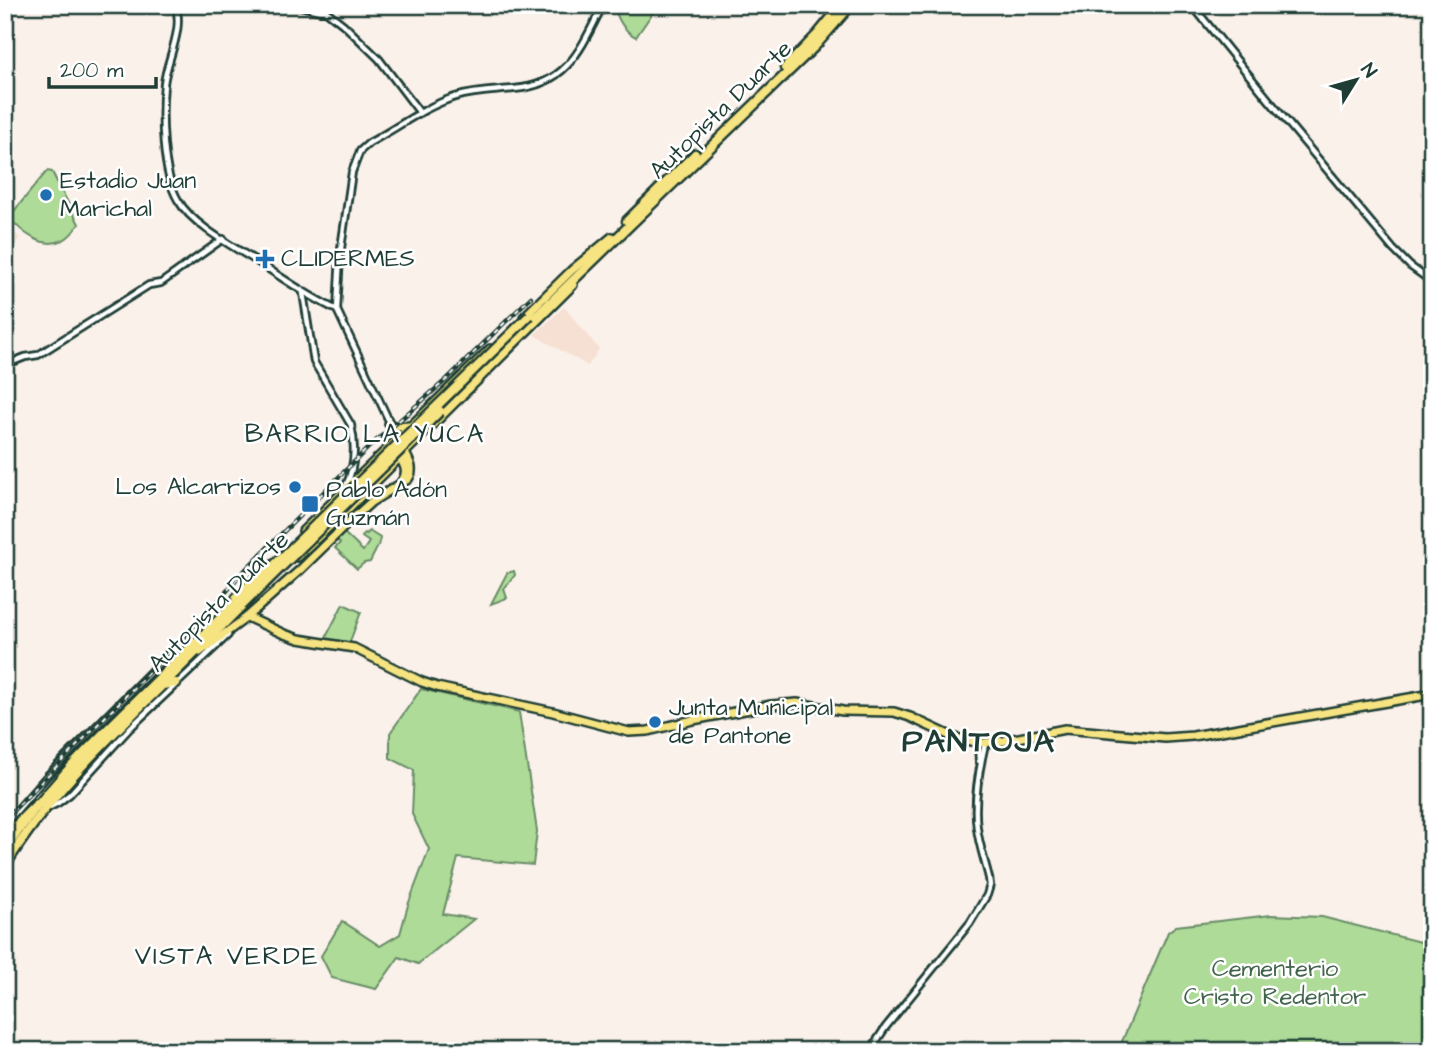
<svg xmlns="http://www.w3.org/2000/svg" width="1437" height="1056" viewBox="0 0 1437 1056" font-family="'Architects Daughter',sans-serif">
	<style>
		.built { fill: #f6e0d3 }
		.green { fill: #afdb99; stroke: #678c66; stroke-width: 2 }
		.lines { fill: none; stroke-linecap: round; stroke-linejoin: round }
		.minor-casing { stroke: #1f3d34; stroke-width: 10 }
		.major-casing { stroke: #1f3d34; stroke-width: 12 }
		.highway-casing { stroke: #1f3d34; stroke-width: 13 }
		.minor { stroke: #fff; stroke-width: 4.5 }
		.major { stroke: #f6e381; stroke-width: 7 }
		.highway { stroke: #f6e381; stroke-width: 8 }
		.rail-casing { stroke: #1f3d34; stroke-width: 4.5 }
		.rail { stroke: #fff; stroke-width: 2; stroke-dasharray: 5; stroke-linecap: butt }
		.highway-bridge-casing { stroke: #1f3d34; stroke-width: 13; stroke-linecap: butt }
		.highway-bridge { stroke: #f6e381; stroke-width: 8 }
		.poi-dot { fill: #1f6fb2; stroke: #fff; stroke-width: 2.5 }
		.labels { text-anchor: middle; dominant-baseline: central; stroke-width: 5; stroke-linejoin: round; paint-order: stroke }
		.street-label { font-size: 24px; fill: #1f3d34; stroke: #fff }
		.poi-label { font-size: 24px; fill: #1f3d34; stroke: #fff; text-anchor: start }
		.park-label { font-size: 24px; fill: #43644d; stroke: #fff }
		.neighbourhood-label { font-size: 26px; letter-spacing: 2px; fill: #1f3d34; stroke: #fff }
		.district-label { font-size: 32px; font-weight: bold; letter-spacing: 2px; fill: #1f3d34; stroke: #fff }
	</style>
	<rect width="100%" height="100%" fill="#fbf1eb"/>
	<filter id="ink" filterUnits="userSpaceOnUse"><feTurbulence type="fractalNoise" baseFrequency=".0143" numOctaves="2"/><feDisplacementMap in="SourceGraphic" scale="14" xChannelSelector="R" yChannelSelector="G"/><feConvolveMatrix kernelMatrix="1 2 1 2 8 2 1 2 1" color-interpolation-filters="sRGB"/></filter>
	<g filter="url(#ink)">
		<path class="built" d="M5 224 20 238 5 256Z
			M564 307 599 349 588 366 534 335Z"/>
		<path class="green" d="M614 5H658L636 37C624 31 617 18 614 5Z
			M47 171 52 172 79 224C75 230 70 237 63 240 43 250 21 232 9 217Z
			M369 531 380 538 379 544 370 562 364 563 357 569 335 548 340 543 336 539 343 532 363 551 369 542 362 537 365 533 367 534Z
			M514 571 515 575 504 589 507 598 491 604 507 573Z
			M343 604 361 612 349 644 324 641Z
			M421 689 519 712 537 831 533 865 458 858 443 914 474 919 418 964 399 957 376 989 332 978 321 956 342 921 380 946 400 934 408 905 429 849 412 814 414 770 390 758V733Z
			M1271 915 1322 917 1432 945V1051H1118L1168 932 1176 926Z"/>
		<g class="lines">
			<defs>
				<path id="minor" d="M175 5C185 28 166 61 164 84 161 115 162 173 178 200 192 225 234 247 258 262 284 279 309 297 337 310
					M296 5 320 11H326L344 25 379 59 420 113
					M1192 5 1269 100 1393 249 1410 266 1432 282
					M303 293 314 362 351 425C356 447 355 468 345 488
					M5 365 25 357 38 355 149 285 161 283 223 239
					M397 438 337 310 340 255 352 172 360 151 369 143C397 128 424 107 455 97 475 91 493 91 514 89 568 85 581 48 603 5
					M978 743 979 761
					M48 808 58 803 70 794 130 728 228 635
					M5 824 47 776 168 654 183 641 190 646
					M870 1051 885 1028 970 923 987 895 990 885 989 878C985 861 979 845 977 828 973 801 979 770 985 744"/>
				<path id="major" d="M524 317 572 270 612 237
					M389 424 397 427 409 426
					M397 454C404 463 409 472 402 481
					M303 531 490 349
					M297 557 348 509 573 285
					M236 598 262 571
					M247 617 284 634 299 639 354 648 422 682 437 687 553 712 629 732 648 731 693 720 771 705 797 703 843 711 894 712 910 717 955 738 982 743 1003 741 1065 729 1165 738 1193 736 1432 694
					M200 652 247 617 301 569 349 522 371 502 408 479C415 469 409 461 404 451
					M5 831 12 828 36 804"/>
				<path id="highway" d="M785 68 818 34 842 5
					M627 221 695 154
					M533 319 815 46 851 5
					M162 685 176 683
					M5 850C43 792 88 748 137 700 178 660 219 619 260 579
					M5 866C51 790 116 731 178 670 207 641 235 612 265 583"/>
			</defs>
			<use href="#minor" class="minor-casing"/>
			<use href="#major" class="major-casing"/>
			<use href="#highway" class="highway-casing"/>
			<use href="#minor" class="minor"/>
			<use href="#major" class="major"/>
			<use href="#highway" class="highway"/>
			<defs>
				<path id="rail" d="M5 819 211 609 247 568 369 447 446 380 531 297"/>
			</defs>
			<use href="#rail" class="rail-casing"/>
			<use href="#rail" class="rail"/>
			<defs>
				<path id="highway-bridge" d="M260 579 530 315
					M265 583 440 411"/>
			</defs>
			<use href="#highway-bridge" class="highway-bridge-casing"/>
			<use href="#highway-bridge" class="highway-bridge"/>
		</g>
	</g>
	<g class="poi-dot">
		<circle cx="46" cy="195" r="7"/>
		<path d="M261.5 248.5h7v7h7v7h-7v7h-7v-7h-7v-7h7z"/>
		<circle cx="295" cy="487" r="7"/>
		<rect x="301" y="495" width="18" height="18" rx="3.5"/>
		<circle cx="655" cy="722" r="7"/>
	</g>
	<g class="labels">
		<g class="street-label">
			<text transform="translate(721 110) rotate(-44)">Autopista Duarte</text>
			<text transform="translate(219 602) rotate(-45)">Autopista Duarte</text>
		</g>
		<g class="poi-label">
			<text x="60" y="181">Estadio Juan<tspan x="60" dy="28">Marichal</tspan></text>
			<text x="281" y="259">CLIDERMES</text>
			<text x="281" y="487" text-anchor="end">Los Alcarrizos</text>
			<text x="326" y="490">Pablo Adón<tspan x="326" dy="28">Guzmán</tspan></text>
			<text x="669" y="708">Junta Municipal<tspan x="669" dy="28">de Pantone</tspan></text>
		</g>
		<g class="park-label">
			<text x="1275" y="969">Cementerio<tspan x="1275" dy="28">Cristo Redentor</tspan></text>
		</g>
		<g class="neighbourhood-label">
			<text x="365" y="434">BARRIO LA YUCA</text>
			<text x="227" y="956">VISTA VERDE</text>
		</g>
		<g class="district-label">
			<text x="979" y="741">PANTOJA</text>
		</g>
	</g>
	<rect width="1437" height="1056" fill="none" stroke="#fff" stroke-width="28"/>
	<rect x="14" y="14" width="1409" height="1028" fill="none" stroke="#1f3d34" stroke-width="2.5" filter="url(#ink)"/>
	<g transform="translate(1356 80) rotate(53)" stroke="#ffffff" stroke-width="5" paint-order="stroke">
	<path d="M0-5L12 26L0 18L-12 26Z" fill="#1f3d34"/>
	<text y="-10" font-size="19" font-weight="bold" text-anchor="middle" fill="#1f3d34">N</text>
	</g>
	<path d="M49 77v10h107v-10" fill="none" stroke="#1f3d34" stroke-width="3.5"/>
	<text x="60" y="77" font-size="21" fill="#1f3d34" stroke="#ffffff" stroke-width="5" paint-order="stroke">200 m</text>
</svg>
